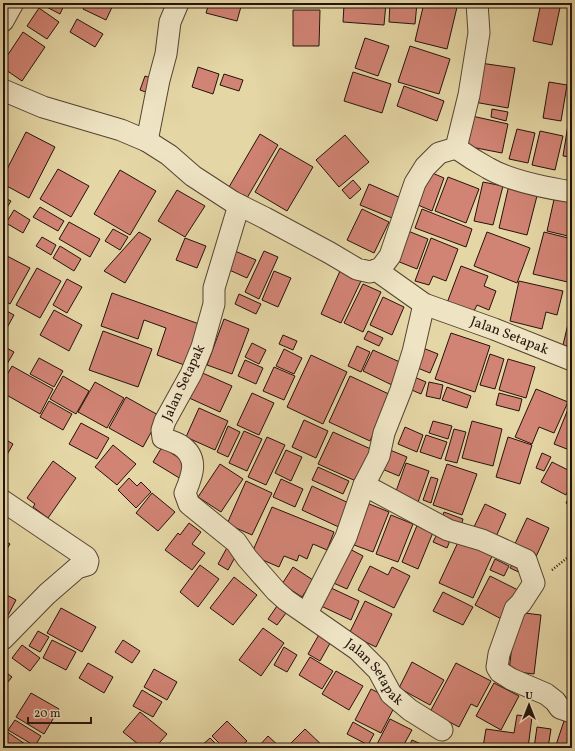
<svg xmlns="http://www.w3.org/2000/svg" width="575" height="751" viewBox="0 0 575 751" font-family="Vollkorn,serif">
	<style>
		.building { fill: #d18374; stroke: #25130c }
		.lines { fill: none; stroke-linecap: round; stroke-linejoin: round }
		.minor-casing { stroke: #554432; stroke-width: 23 }
		.path { stroke: #25130c; stroke-width: 2.5; stroke-dasharray: 1 2; stroke-linecap: butt }
		.minor { stroke: #eee4c4; stroke-width: 21 }
		.labels { text-anchor: middle; dominant-baseline: central; stroke-width: 3; stroke-linejoin: round; paint-order: stroke }
		.street-label { font-size: 14px; fill: #25130c; stroke: #eee4c4 }
	</style>
	<rect width="100%" height="100%" fill="#e5d6a5"/>
	<filter id="stains"><feTurbulence type="fractalNoise" baseFrequency=".005" numOctaves="4"/><feColorMatrix values="0 0 0 0 .2 0 0 0 0 .09 0 0 0 0 .02 0 0 0 .5 -.17"/></filter>
	<radialGradient id="worn" r=".72"><stop offset=".6" stop-color="#630" stop-opacity="0"/><stop offset="1" stop-color="#630" stop-opacity=".3"/></radialGradient>
	<path class="building" d="M39 3H65L60 14Z
		M86 3H114L106 20 83 9Z
		M209 3H242L237 21 206 13Z
		M271 3H292V5H271Z
		M335 3H386L384 25 343 22 344 5Z
		M390 3H417L415 24 389 22Z
		M424 3H458L447 49 415 41Z
		M541 3H561L552 45 533 41Z
		M39 8 59 22 47 39 27 26Z
		M293 10H320L319 46H293Z
		M77 19 103 34 95 47 70 32Z
		M23 32 45 47 22 81 3 68V62Z
		M365 38 389 46 378 76 355 68Z
		M410 46 450 59 439 94 398 82Z
		M480 63 515 68 508 108 474 102Z
		M198 67 219 74 213 94 192 87Z
		M353 72 391 84 382 113 344 101Z
		M224 74 243 80 239 91 220 85Z
		M145 76 157 80 151 94 140 90Z
		M549 82 567 85 561 121 543 118Z
		M404 86 444 101 437 121 397 106Z
		M572 100V157L563 156Z
		M492 109 508 112 506 121 491 117Z
		M472 116 508 124 502 153 466 146Z
		M517 129 535 133 528 163 509 159Z
		M540 131 563 136 555 170 532 165Z
		M26 132 55 147 29 198 3 184V177Z
		M260 134 278 145 247 198 229 187Z
		M345 135 369 162 339 187 316 160Z
		M3 137 7 139 3 147Z
		M280 148 313 167 287 211 255 192Z
		M58 169 89 186 71 217 40 199Z
		M120 170 156 191 130 235 94 214Z
		M430 172 444 178 432 211 418 205Z
		M448 177 479 189 466 223 435 211Z
		M353 180 361 189 350 199 342 190Z
		M483 182 503 186 493 225 474 221Z
		M369 184 401 198 392 218 360 205Z
		M509 185 538 192 527 235 499 228Z
		M177 190 205 206 185 237 158 221Z
		M555 195 572 199V237L547 231Z
		M3 197 11 201 3 214Z
		M40 207 64 221 58 231 33 217Z
		M362 209 389 222 374 253 347 240Z
		M422 209 472 229 466 247 415 228Z
		M14 210 30 220 23 233 6 223Z
		M69 222 100 239 90 257 59 239Z
		M113 229 128 237 120 250 105 241Z
		M403 229 428 239 417 269 392 259Z
		M139 232 151 239 125 283 104 271Z
		M487 232 530 248 517 283 474 266Z
		M544 232 572 239V283L533 274Z
		M42 237 56 245 51 255 36 246Z
		M185 238 206 246 197 268 176 260Z
		M431 238 458 249 446 281 433 276 429 285 415 281Z
		M60 246 81 259 74 271 53 258Z
		M235 251 256 260 247 278 227 269Z
		M264 251 278 257 259 299 245 292Z
		M7 256 30 268 10 304 3 300V264Z
		M461 266 488 276 484 286 496 291 489 310 477 305 473 313 447 303Z
		M37 268 61 281 40 318 16 305Z
		M274 271 291 278 278 307 262 300Z
		M340 271 361 281 341 323 321 314Z
		M67 279 82 287 67 313 53 305Z
		M519 281 563 291 557 315 546 312 542 329 510 321Z
		M363 284 381 292 363 332 344 323Z
		M112 293 202 325 187 366 157 355 166 328 144 320 138 339 101 326Z
		M239 294 261 304 256 314 235 304Z
		M383 297 404 307 392 335 370 325Z
		M572 307V347L563 345Z
		M3 309 14 315 3 335Z
		M54 310 82 325 69 351 40 335Z
		M224 319 249 329 232 374 207 365Z
		M103 331 152 349 138 387 89 370Z
		M368 331 383 338 379 346 364 339Z
		M451 333 490 346 475 392 435 379Z
		M283 335 297 341 293 350 279 344Z
		M252 343 266 350 259 364 245 357Z
		M3 346 14 352 3 371Z
		M357 346 370 352 361 372 348 366Z
		M418 346 438 354 430 373 410 365Z
		M284 349 302 358 294 374 276 366Z
		M373 350 402 363 392 385 363 371Z
		M490 354 504 359 495 389 480 385Z
		M311 355 347 372 323 424 287 407Z
		M39 358 63 371 54 387 30 374Z
		M508 359 535 367 526 398 499 390Z
		M245 360 263 368 256 384 238 376Z
		M12 366 53 389 40 414 3 393V382Z
		M274 367 295 376 284 400 263 391Z
		M198 371 232 386 220 412 187 397Z
		M63 376 89 391 76 414 50 399Z
		M350 376 391 395 370 441 329 422Z
		M412 376 426 382 421 394 407 388Z
		M95 382 124 398 107 428 78 412Z
		M429 382 443 385 440 399 426 396Z
		M447 387 471 396 467 408 442 400Z
		M536 389 568 402 554 433 539 427 532 444 515 437Z
		M252 393 274 403 259 435 237 425Z
		M499 393 522 399 519 411 496 405Z
		M126 397 160 416 143 447 109 428Z
		M572 399V451L554 444Z
		M49 401 72 414 63 430 40 417Z
		M199 408 228 421 215 450 186 437Z
		M304 420 328 431 316 458 292 447Z
		M433 421 452 426 448 439 429 433Z
		M472 421 502 429 493 466 462 458Z
		M81 423 109 438 97 459 69 444Z
		M228 426 240 432 228 457 217 452Z
		M405 427 423 435 417 452 398 444Z
		M454 429 466 432 457 463 445 460Z
		M244 431 262 439 247 471 229 463Z
		M333 432 373 450 358 482 318 464Z
		M426 435 447 442 441 459 420 452Z
		M267 437 285 445 266 485 248 477Z
		M508 437 532 445 520 484 496 477Z
		M3 438 13 444 3 462Z
		M113 445 136 464 117 485 95 467Z
		M162 447 190 465 181 479 153 462Z
		M286 450 302 457 291 481 275 473Z
		M390 450 407 457 399 476 382 469Z
		M542 453 551 457 544 471 536 468Z
		M53 461 76 478 48 518 33 507 35 504 27 498Z
		M552 462 572 472V483L566 495 541 482Z
		M406 463 429 471 417 505 394 497Z
		M220 464 243 479 221 512 198 497Z
		M447 464 477 474 462 515 433 505Z
		M318 467 349 481 343 494 312 480Z
		M431 477 438 479 431 503 423 500Z
		M129 478 137 486 141 482 151 492 136 508 118 490Z
		M281 479 303 489 295 507 273 497Z
		M246 481 272 493 252 535 227 524Z
		M312 486 353 505 343 529 302 510Z
		M572 491V506L566 503Z
		M152 493 175 512 158 531 136 513Z
		M362 501 389 512 373 552 346 542Z
		M485 504 506 514 495 539 473 529Z
		M272 507 334 532 327 550 313 544 307 559 299 555 297 561 284 556 279 567 251 555Z
		M444 512 463 519 460 529 440 523Z
		M391 515 413 524 398 562 376 554Z
		M527 518 549 528 535 559 513 548Z
		M189 523 201 532 192 544 205 553 192 570 165 550 178 533 180 535Z
		M418 523 434 530 418 569 402 562Z
		M438 532 451 538 447 548 433 542Z
		M460 538 493 554 473 598 439 583Z
		M3 540 10 544 3 555Z
		M229 544 239 550 228 570 218 564Z
		M346 547 363 556 347 589 329 581Z
		M495 559 509 566 504 576 490 570Z
		M514 561 525 575 510 568Z
		M200 565 219 579 198 607 180 592Z
		M370 566 388 575 392 567 410 576 394 608 358 590Z
		M293 567 313 580 302 597 282 584Z
		M490 576 522 592 507 622 475 605Z
		M234 577 257 595 233 625 210 608Z
		M329 587 359 601 351 620 321 606Z
		M443 592 473 607 463 625 433 611Z
		M3 593 16 600 6 619 3 617Z
		M365 601 392 614 376 647 349 634Z
		M277 606 286 613 277 625 268 619Z
		M61 608 96 627 82 652 47 633Z
		M516 612 541 615 534 674 509 671Z
		M263 628 284 643 261 676 239 660Z
		M38 631 49 637 40 652 29 646Z
		M321 631 333 638 320 661 308 654Z
		M52 640 76 652 66 670 43 658Z
		M123 640 140 651 132 663 115 652Z
		M22 645 40 658 30 671 12 658Z
		M284 647 297 655 287 672 274 665Z
		M310 657 333 671 322 689 299 675Z
		M412 662 444 680 430 705 399 688Z
		M88 663 113 677 104 693 79 678Z
		M456 663 491 681 477 707 471 704 459 727 430 712Z
		M154 669 177 682 167 700 144 687Z
		M3 670 12 677 3 688Z
		M336 671 363 686 349 710 322 694Z
		M494 683 519 696 501 730 476 716Z
		M371 689 397 702 381 733 355 720Z
		M142 690 162 702 153 717 133 706Z
		M31 693 59 709 44 734 16 717Z
		M140 712 167 734 155 748H143L123 732Z
		M517 715 532 717 528 748 483 747 486 729 514 733Z
		M566 715 572 717V748H555Z
		M390 719 412 730 402 748H375Z
		M15 720 41 736 35 746 8 730Z
		M227 721 247 741 239 748H224L212 736Z
		M353 722 374 734 368 745 347 734Z
		M537 727 551 729 548 748H534Z
		M3 729 31 748H11L3 743Z
		M305 729 325 748H293L289 745Z
		M268 736 281 748H260L258 747Z
		M210 738 220 748H199Z
		M412 740 430 748H408Z"/>
	<g class="lines">
		<defs>
			<g id="minor">
				<path d="M3 21 13 3"/>
				<path d="M3 90 43 107 121 130 147 141 169 155 193 176 233 202 265 218 330 253 357 269 370 272 381 268 390 256 415 183 425 167 439 153 456 148 469 95 479 33 477 3"/>
				<path d="M147 141 159 80 166 54 170 22 178 3"/>
				<path d="M456 148C466 155 477 162 488 168 510 181 547 188 572 192"/>
				<path id="s1" d="M239 205 214 288V304L202 347 191 374 165 421 162 430 163 438C168 440 175 442 180 445 200 458 192 476 185 493L189 504 236 542 247 558 276 591 286 600 358 650 378 670 391 694 410 710 442 730"/>
				<path id="s2" d="M376 270 424 304 494 329 572 360"/>
				<path d="M364 485 448 530 482 540 526 560 534 583 521 603 515 609 499 654 497 667 500 672 511 679 546 694 555 701 560 708 572 712"/>
				<path d="M3 501 86 557 88 561 87 565 77 568 47 594 3 639"/>
				<path d="M307 613 346 537 364 485 379 456 384 433 401 390 413 352 424 304"/>
			</g>
		</defs>
		<use href="#minor" class="minor-casing"/>
		<path class="path" d="M552 570 572 554"/>
		<use href="#minor" class="minor"/>
	</g>
	<g class="labels">
		<g class="street-label">
			<text stroke="none"><textPath href="#s2" startOffset="150">Jalan Setapak</textPath></text>
			<text transform="translate(184 383) rotate(-65)">Jalan Setapak</text>
			<text stroke="none"><textPath href="#s1" startOffset="584">Jalan Setapak</textPath></text>
		</g>
	</g>
	<rect width="575" height="751" fill="none" stroke="#e5d6a5" stroke-width="16"/>
	<rect x="4" y="4" width="567" height="743" fill="none" stroke="#25130c" stroke-width="2"/>
	<rect x="8" y="8" width="559" height="735" fill="none" stroke="#25130c"/>
	<g transform="translate(529 705)" stroke="#eee4c4" stroke-width="3" paint-order="stroke">
	<path d="M0-3L7 15L0 10L-7 15Z" fill="#25130c"/>
	<text y="-6" font-size="11" font-weight="bold" text-anchor="middle" fill="#25130c">U</text>
	</g>
	<path d="M28 717v6h63v-6" fill="none" stroke="#25130c" stroke-width="2"/>
	<text x="34" y="717" font-size="12" fill="#25130c" stroke="#eee4c4" stroke-width="3" paint-order="stroke">20 m</text>
	<rect width="100%" height="100%" filter="url(#stains)"/>
	<rect width="100%" height="100%" fill="url(#worn)"/>
</svg>
